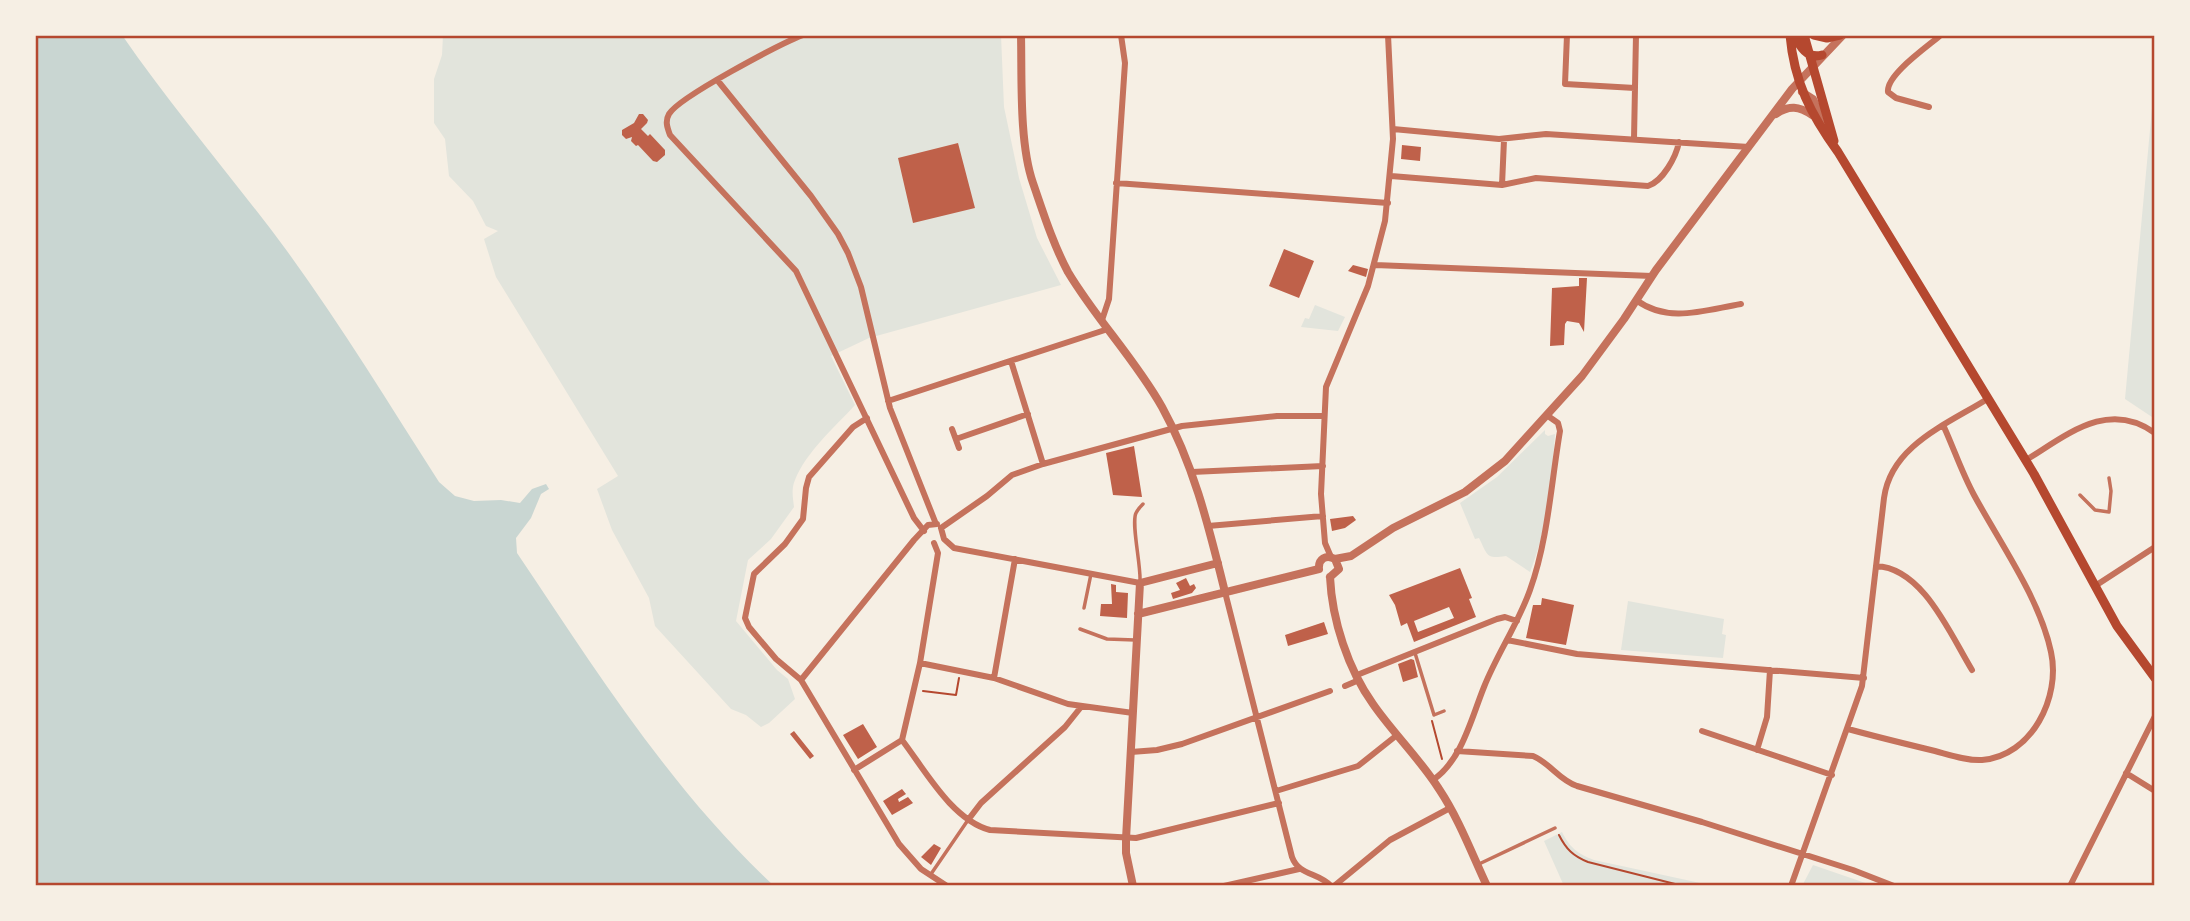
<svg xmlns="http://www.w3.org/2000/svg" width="2190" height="921" viewBox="0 0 2190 921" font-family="Georgia,serif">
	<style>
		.green { fill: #e2e4dc }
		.water { fill: #c9d6d2 }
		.building { fill: #bf614a; fill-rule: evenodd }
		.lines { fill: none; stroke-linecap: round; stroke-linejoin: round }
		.path { stroke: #b5482f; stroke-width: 2 }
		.service { stroke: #c5725c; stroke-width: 3.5 }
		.minor { stroke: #c5725c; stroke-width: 6 }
		.tertiary { stroke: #c5725c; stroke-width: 8 }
		.secondary { stroke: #b5482f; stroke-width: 9 }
		.neatline { fill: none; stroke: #b5482f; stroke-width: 2.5 }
	</style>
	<rect width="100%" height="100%" fill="#f6efe4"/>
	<path class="green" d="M443 35H1001L1004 107 1019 178 1037 238 1061 285 869 338 831 356 855 405C835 427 806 452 795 480 791 489 793 498 794 507L771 539 748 560 736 621 777 670 788 679 795 699 769 723 761 727 746 715 731 709 655 626 649 598 612 530 597 489 618 476 496 277 484 239 498 231 486 226 473 201 449 176 445 139 434 123V79L442 55Z
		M2155 76V419L2125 399Z
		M1315 305 1345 317 1338 331 1301 327 1305 318 1309 319Z
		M1545 430V434L1548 436 1555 434C1552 479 1547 530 1530 572L1506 556C1486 559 1488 556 1479 538L1475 539 1460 503 1497 477Z
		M1628 601 1724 619 1722 634 1726 635 1723 658 1621 650Z
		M1562 832C1570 848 1578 854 1594 860L1714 886H1564L1544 841Z
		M1813 865 1874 886H1802Z"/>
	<path class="water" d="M35 35H122C173 109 233 178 287 251 341 325 389 404 439 482L455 496 474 501 501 500 520 503 532 489 546 484 549 489 541 494 531 518 516 538 517 553C595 669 671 790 774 886H35Z"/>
	<path class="building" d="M639 114H643L648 120 647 123 641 129 648 136 650 134 665 150V155L657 162 653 161 638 145 636 146 631 141 632 137 626 139 622 135V130L634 123Z
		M958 143 975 208 913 223 898 158Z
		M1402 145 1421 147 1420 161 1401 159Z
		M1284 249 1314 261 1299 298 1269 286Z
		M1353 265 1368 269 1366 277 1348 271Z
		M1579 278H1587L1584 332 1579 323 1567 321 1565 324 1564 345 1550 346 1552 288 1579 286Z
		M1134 446 1142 497 1113 495 1106 453Z
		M1353 516 1356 520 1345 528 1332 531 1330 519Z
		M1460 568 1472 598 1469 599 1476 617 1414 642 1407 623 1401 626 1395 605 1389 595ZM1449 607 1454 618 1418 632 1414 621Z
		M1186 578 1190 586 1194 584 1196 588 1192 593 1173 599 1171 593 1180 590 1176 583Z
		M1111 584 1116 585V592L1128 593 1127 618 1100 616 1101 604H1112Z
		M1542 598 1574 605 1566 645 1526 638 1533 605H1541Z
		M1324 622 1328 634 1288 646 1285 635Z
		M1411 659 1414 660 1418 677 1403 682 1398 664Z
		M863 724 877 747 858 759 843 735Z
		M794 731 814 756 810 759 790 734Z
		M902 789 906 794 898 799 899 802 908 797 913 803 892 815 883 801Z
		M934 844 941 848 931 865 921 857Z"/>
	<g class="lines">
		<path class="path" d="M923 691 956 695 959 678
			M1432 721 1442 759
			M1559 835C1566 849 1573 856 1588 862L1683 886"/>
		<path class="service" d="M2080 495 2095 510 2109 512 2111 491 2109 478
			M1140 581C1141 565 1131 523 1136 513 1137 511 1141 506 1143 504
			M1084 608 1091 574
			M1080 629 1107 639 1135 640
			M1415 653 1434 715 1444 711
			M1479 864 1555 828
			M931 874 968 820"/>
		<path class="minor" d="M803 35C780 44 679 97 669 114 665 121 667 127 670 135L796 271 914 518 924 531
			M1567 35 1565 84 1635 88
			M718 81 811 196 838 234 848 253 861 287 890 408 936 524
			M1929 107 1896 98 1888 92C1886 75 1927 47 1941 35
			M1393 129 1499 139 1546 134 1749 147
			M1634 139 1636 35
			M1391 176 1502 185 1536 178 1648 186C1663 181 1676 157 1679 142
			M1116 183 1388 203
			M1502 185 1504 140
			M1375 265 1652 276
			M1636 300C1669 324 1705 310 1741 304
			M1102 320 1109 299 1125 63 1121 35
			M1011 361 1043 464
			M888 401 1108 329
			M867 418 853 427 809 477 806 488 803 519 785 544 754 574 745 618 749 627 776 659 801 680 899 844 921 869 947 886
			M952 429 959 448
			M956 439 1028 414
			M2026 460C2067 435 2108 399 2155 433
			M1192 472 1323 466
			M1208 526 1323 516
			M941 528 987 496 1012 475 1043 464 1182 426 1277 416H1324
			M941 528 944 539 954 548 1140 583
			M1331 557 1325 543 1321 494 1326 387 1368 286 1385 221 1393 139 1388 35
			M1876 566C1923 568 1950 634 1972 670
			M2095 586 2155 547
			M1225 592 1292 857C1299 876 1318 872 1331 886
			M1507 640 1577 654 1864 678
			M920 663 994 678 1068 704 1133 713
			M1357 675 1497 619 1505 617 1517 621
			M994 678 1015 559
			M801 680 914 540 928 525 937 524
			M1345 686 1359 680
			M1848 729C1877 737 1906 744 1935 751 1950 755 1967 761 1982 760 2032 756 2061 697 2051 652 2040 599 2000 543 1974 495 1962 473 1954 449 1944 427
			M1702 731 1832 775
			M902 740C925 770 952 820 990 830L1136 838 1279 803
			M1757 750 1767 717 1770 670
			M1457 751 1533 756C1550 763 1559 780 1577 786L1702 822 1853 870 1894 886
			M1131 752 1157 750 1182 744 1330 691
			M854 770 902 740 920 663 938 553 934 543
			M2126 773 2155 791
			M1433 780C1462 760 1471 719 1484 687 1497 654 1518 624 1530 590 1548 540 1551 484 1560 431L1558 423 1548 416
			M1276 791 1358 766 1397 735
			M968 820 981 803 1065 727 1081 707
			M1224 886 1299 869
			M1334 886 1390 840 1450 808
			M1791 886 1862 686 1884 498C1891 445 1948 424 1989 398
			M2070 886 2155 716"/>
		<path class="tertiary" d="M1021 35C1022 78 1019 143 1033 183 1043 212 1053 244 1068 272 1096 319 1135 359 1162 407 1194 465 1209 528 1225 592
			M1802 92 1813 99 1822 120
			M1776 114C1789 105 1799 106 1812 115
			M1335 559 1351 556 1393 528 1465 492 1505 461 1582 376 1624 319 1656 270 1792 89 1843 35
			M1319 569C1318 559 1326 554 1335 559L1339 569 1330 577
			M1330 577C1332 620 1348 669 1373 704 1393 733 1420 759 1439 789 1459 819 1472 854 1487 886
			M1138 614 1319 569
			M1133 886 1126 853V839L1140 583 1218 563"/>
		<path class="secondary" d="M1790 35C1794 82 1811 115 1838 152L2034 474 2117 626 2155 678
			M1795 35C1800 48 1808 59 1822 55
			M1804 35 1834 141
			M1814 35 1827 38 1840 35"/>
	</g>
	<rect width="2190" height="921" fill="none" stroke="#f6efe4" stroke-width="74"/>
	<rect x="37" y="37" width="2116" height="847" class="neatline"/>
</svg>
